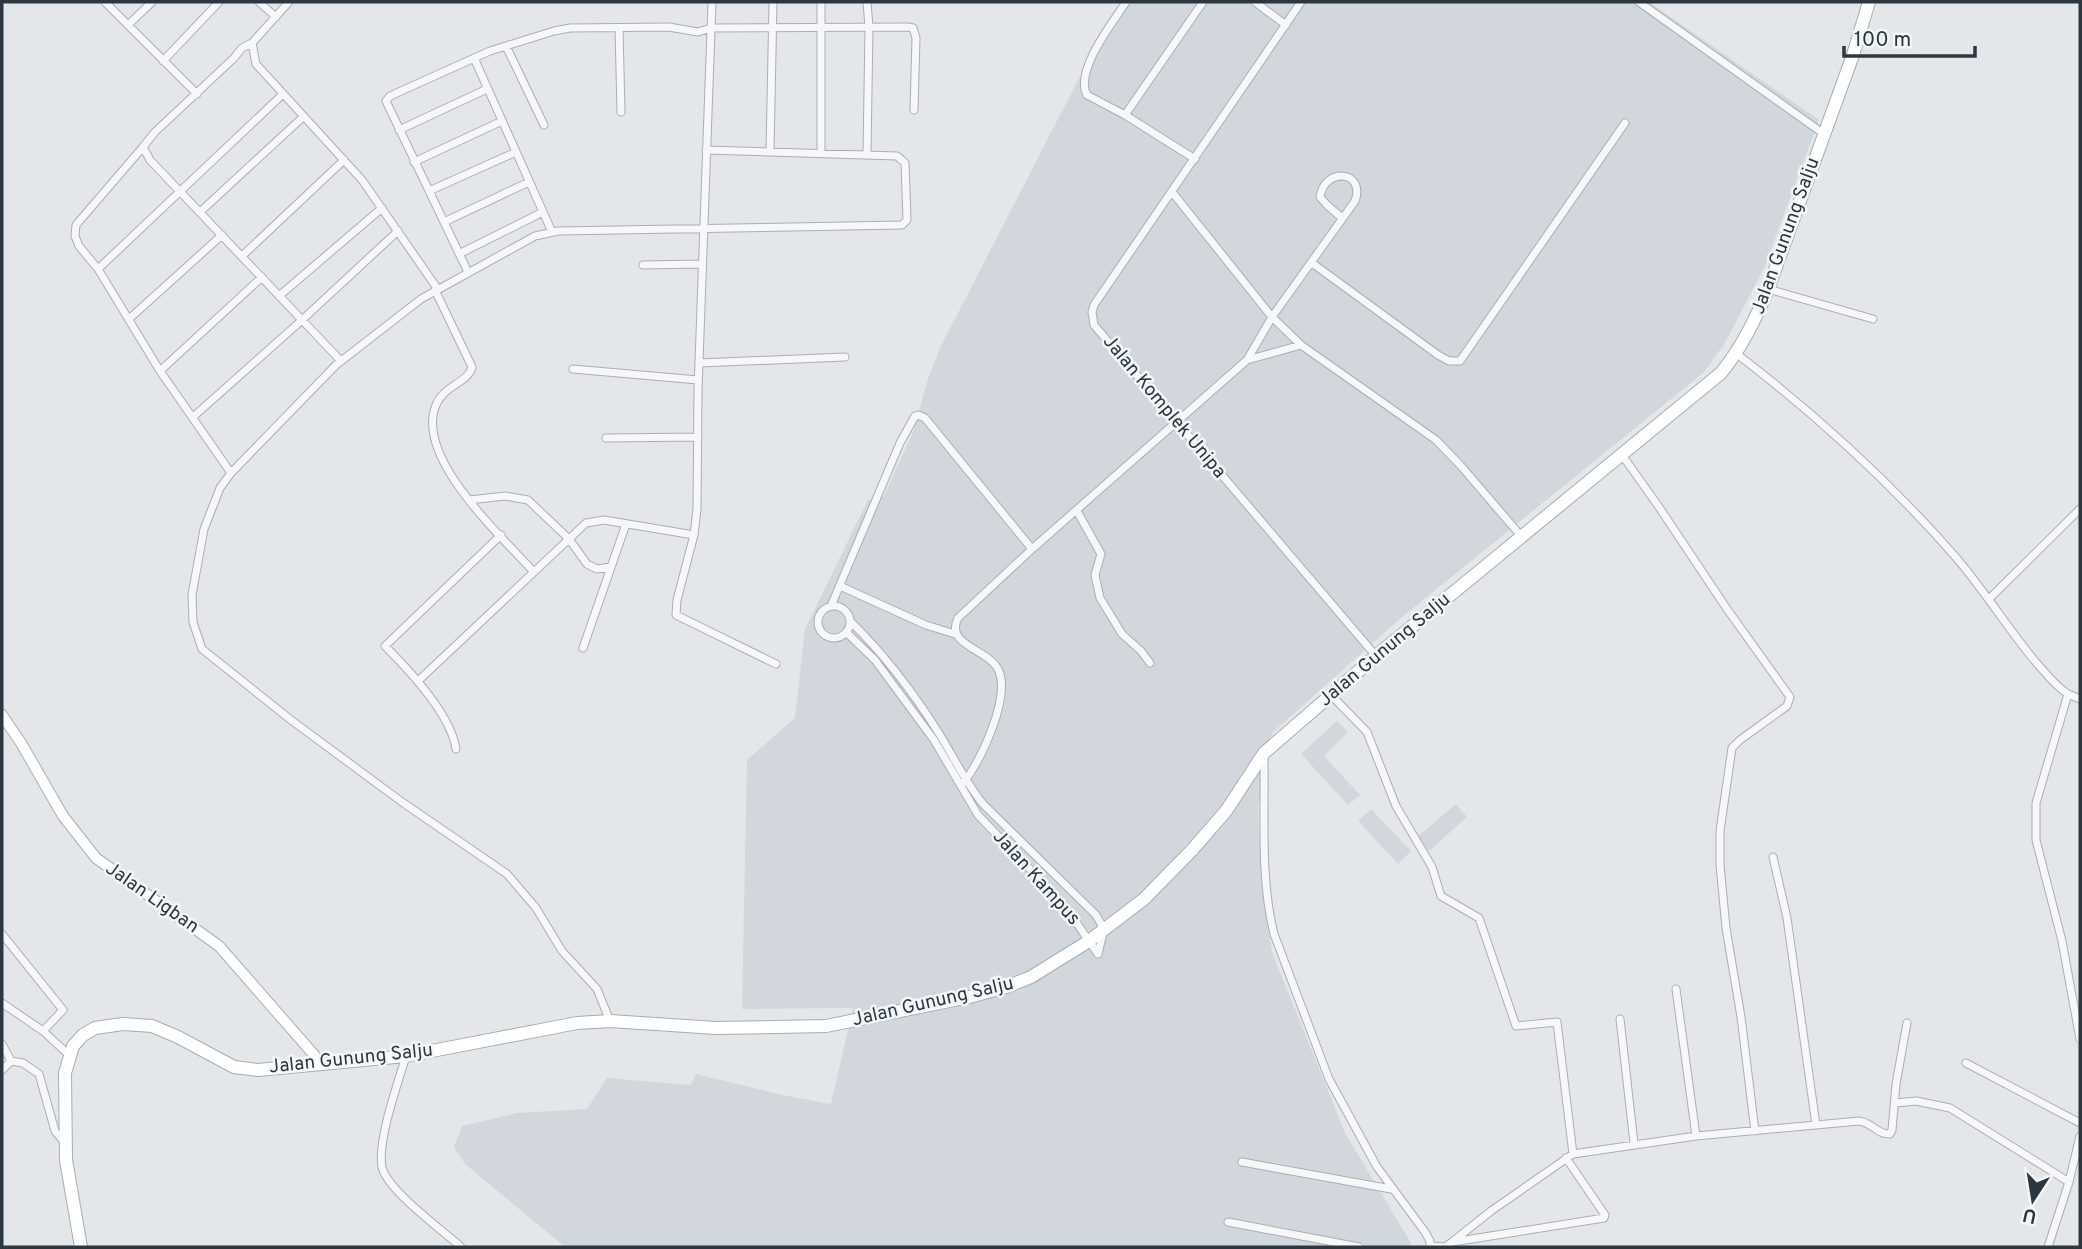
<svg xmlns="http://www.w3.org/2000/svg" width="2082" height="1249" viewBox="0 0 2082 1249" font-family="Overpass,sans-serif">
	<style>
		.built { fill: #d1d7dc }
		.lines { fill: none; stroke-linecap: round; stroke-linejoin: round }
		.minor-casing { stroke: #a8afb4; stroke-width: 9 }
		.secondary-casing { stroke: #a8afb4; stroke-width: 12 }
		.primary-casing { stroke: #a3aeb5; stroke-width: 14 }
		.minor { stroke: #f6f7f9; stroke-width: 7 }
		.secondary { stroke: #fff; stroke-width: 10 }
		.primary { stroke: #fff; stroke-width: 12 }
		.labels { text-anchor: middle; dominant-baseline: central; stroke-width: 5; stroke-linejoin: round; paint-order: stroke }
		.street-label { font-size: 19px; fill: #2c3841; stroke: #f3f6f8 }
	</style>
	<rect width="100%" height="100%" fill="#e3e7ea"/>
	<path class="built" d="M1123 2H1649L1819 120 1765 266 1725 343 1703 373 1402 617 1272 733 1258 807 1261 876 1272 952 1345 1133 1411 1243 1410 1247H565L465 1164 454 1147 462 1126 517 1113 587 1109 607 1078 691 1085 696 1074 782 1095 831 1104 853 1008 742 1009 747 760 795 718 805 629 868 500 884 496 913 432 928 379 940 348 1076 84Z
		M1337 721 1348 732 1324 756 1360 795 1348 805 1301 754Z
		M1456 804 1467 817 1429 851 1416 838Z
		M1371 809 1411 851 1398 864 1358 821Z"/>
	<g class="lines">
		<defs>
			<path id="minor" d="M105 2 197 94
				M259 2 276 17
				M289 2 252 43 256 64 362 180 437 288
				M712 2 698 390 697 509 694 535 677 600 676 615 776 664
				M821 2V153
				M867 2 869 27 867 154
				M1126 2C1113 22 1074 71 1087 95L1125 115 1195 159
				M1255 2 1286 25
				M1301 2 1094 305 1092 312 1094 325 1376 656
				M1639 2 1824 134
				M128 25 152 2
				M619 28 621 112
				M252 43 242 48 234 58 155 132 143 147 150 160 341 361
				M506 46 544 125
				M474 58 552 232
				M163 61 219 2
				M1125 115 1203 2
				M399 130 487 89
				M143 147 76 225 75 236 79 246 98 269 160 371 231 473
				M770 152 773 2
				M414 162 502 121
				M429 191 516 152
				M1172 192 1272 317 1301 345 1436 440 1461 466 1521 536
				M200 212 303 117
				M444 222 529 182
				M459 254 543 212
				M242 256 344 160
				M1312 263 1438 355 1449 361H1460L1625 123
				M643 265 702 264
				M98 269 282 95
				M468 272 386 101 390 96 490 51 554 31 570 28 669 27 698 32 711 28 908 27 913 28 916 38 914 110
				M1768 289 1873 319
				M435 290 472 367C469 382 443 386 436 405 414 457 502 537 534 572
				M279 296 382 208
				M129 319 222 235
				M1737 354C1815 414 1888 480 1953 554 1982 587 2006 626 2034 660 2045 672 2054 685 2068 694L2036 803V840L2062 941 2080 1039
				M1247 360 1301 345
				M699 363 845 357
				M573 369 698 380
				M160 371 262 277
				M193 417 302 320 398 231
				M606 438 698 437
				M1622 455 1659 507 1727 609 1790 697 1787 706 1740 740 1732 748 1720 831V865L1726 928 1741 1017 1755 1131
				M469 500 505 496 528 500 569 539 587 564 597 569 611 567
				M1077 511 1101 554 1095 575 1100 598 1122 634 1141 651 1150 663
				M840 586 926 625 955 634
				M1989 599 2080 509
				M831 606 900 443 915 416 918 415 925 418 1032 549 1247 360 1272 317 1355 201C1366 171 1325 166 1320 197L1327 205 1342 218
				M818 622a16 16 0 1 1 32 0a16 16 0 1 1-32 0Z
				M850 621C884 654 915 695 940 735 954 758 966 783 983 804L1096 915 1104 929 1098 954
				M846 632 875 660 934 740 978 815 1065 906 1098 954
				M583 648 626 524
				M418 681 586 523 604 520 694 535
				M2068 694 2080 699
				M1331 695 1367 732 1396 806 1432 867 1441 896 1479 918 1516 1026 1557 1022 1573 1154
				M456 749C451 715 409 670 385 646L501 535
				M1264 758C1265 816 1260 878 1274 934L1329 1079 1377 1167 1425 1232 1430 1241V1247
				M964 782C981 760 1010 699 999 671 990 649 944 646 958 618L1032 549
				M1773 857 1787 918 1816 1125
				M2 934 63 1010 43 1031
				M1676 989 1696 1136
				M2 1003 43 1031 69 1055
				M1620 1019 1634 1143
				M610 1021 597 989 562 951 536 908 507 874 402 802 291 720 202 649 193 622 192 595 204 529 220 488 231 473 336 365 421 299 535 236 558 231 902 225 907 220 905 163 897 156 706 150
				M2 1044 11 1061
				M406 1056C398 1083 377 1141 382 1167 387 1190 442 1230 461 1247
				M1966 1063 2080 1123
				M2 1070 11 1061 23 1063 39 1074 55 1131 65 1143
				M1896 1103 1916 1101 1950 1108 2069 1182
				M1242 1162 1391 1189
				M1228 1222 1359 1247
				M1453 1242 1604 1218 1605 1215 1566 1158
				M1431 1246 1445 1247 1452 1242 1491 1211 1573 1154 1696 1136 1859 1121C1871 1122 1878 1135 1890 1134L1892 1130 1896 1084 1907 1023
				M2048 1247 2069 1182 2080 1136"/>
			<path id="secondary" d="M2 715 21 743 63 816 96 858 219 946 322 1064"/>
			<path id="primary" d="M81 1247 66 1160 65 1073 73 1046 83 1035 95 1028 123 1024 152 1026 178 1037 234 1067 258 1070 406 1056 577 1023 610 1021 716 1028 826 1026 969 997 1006 987 1031 977 1089 941 1144 899 1192 850 1226 811 1264 753 1376 656 1721 373C1742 347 1755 320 1768 289L1853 55 1869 2"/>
		</defs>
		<use href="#minor" class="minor-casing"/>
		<use href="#secondary" class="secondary-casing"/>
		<use href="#primary" class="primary-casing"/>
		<use href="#minor" class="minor"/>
		<use href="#secondary" class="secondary"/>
		<use href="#primary" class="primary"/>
	</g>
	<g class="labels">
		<g class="street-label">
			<text transform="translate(1786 236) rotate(-70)">Jalan Gunung Salju</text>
			<text transform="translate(1164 407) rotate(50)">Jalan Komplek Unipa</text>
			<text transform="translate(1385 650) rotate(-40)">Jalan Gunung Salju</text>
			<text transform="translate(1036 878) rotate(48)">Jalan Kampus</text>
			<text transform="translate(152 898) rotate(35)">Jalan Ligban</text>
			<text transform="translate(933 1002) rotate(-13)">Jalan Gunung Salju</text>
			<text transform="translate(351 1059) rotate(-6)">Jalan Gunung Salju</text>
		</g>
	</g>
	<rect width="2082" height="1249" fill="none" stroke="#2c3841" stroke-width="7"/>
	<g transform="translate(2033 1200) rotate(192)" stroke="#f3f6f8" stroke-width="5" paint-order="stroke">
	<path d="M0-5L12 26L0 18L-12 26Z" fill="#2c3841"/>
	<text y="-10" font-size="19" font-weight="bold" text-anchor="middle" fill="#2c3841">U</text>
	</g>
	<path d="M1844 46v10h131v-10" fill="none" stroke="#2c3841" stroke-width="3.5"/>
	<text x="1854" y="46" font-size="21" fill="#2c3841" stroke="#f3f6f8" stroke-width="5" paint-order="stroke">100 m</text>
</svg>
